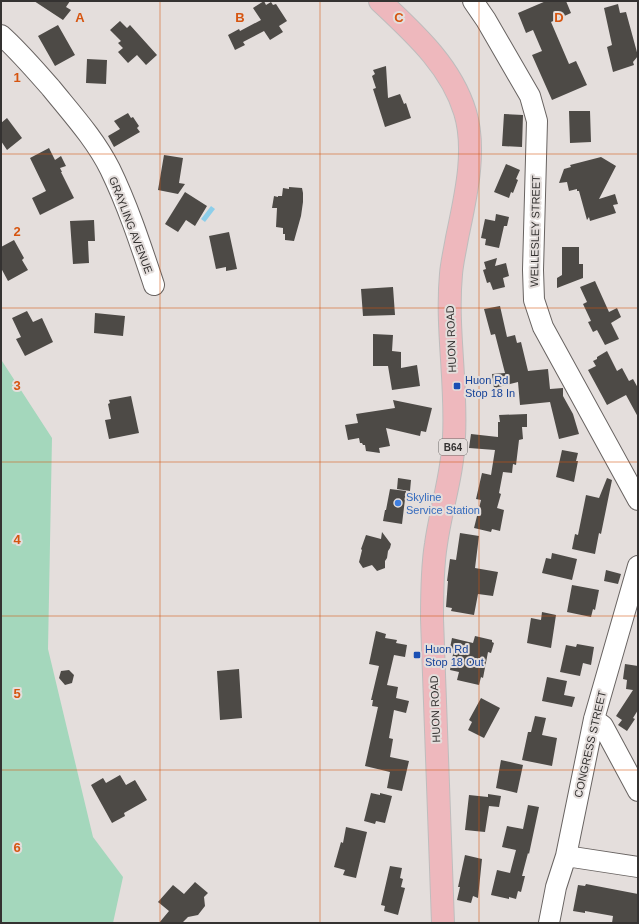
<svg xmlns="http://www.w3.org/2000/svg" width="639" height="924" viewBox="0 0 639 924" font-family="Arial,sans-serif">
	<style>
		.green { fill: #a4d7bc }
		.water { fill: #8cceea }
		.building { fill: #4d4a46 }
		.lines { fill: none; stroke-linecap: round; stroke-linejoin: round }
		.minor-casing { stroke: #686361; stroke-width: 22 }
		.major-casing { stroke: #bebdbd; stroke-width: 24 }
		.minor { stroke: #fff; stroke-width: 20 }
		.major { stroke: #eeb8bd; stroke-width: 22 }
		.grid { fill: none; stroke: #d65510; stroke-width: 1; stroke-opacity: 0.55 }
		.transit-dot { fill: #1a4fb4; stroke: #e4dedc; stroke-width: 1.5 }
		.shop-dot { fill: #3f7fe0; stroke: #e4dedc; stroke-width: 1.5 }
		.labels { text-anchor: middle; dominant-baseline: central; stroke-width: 4; stroke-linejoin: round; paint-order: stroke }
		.shield { fill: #e4dedc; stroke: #696664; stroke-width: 1 }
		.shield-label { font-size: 10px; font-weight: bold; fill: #343231 }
		.street-label { font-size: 11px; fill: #343231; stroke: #e4dedc }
		.transit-label { font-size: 11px; fill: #164399; stroke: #e4dedc; text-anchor: start }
		.shop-label { font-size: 11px; fill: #366cbe; stroke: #e4dedc; text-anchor: start }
		.grid-label { font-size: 13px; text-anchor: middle; font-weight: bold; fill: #d65510; stroke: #e4dedc; stroke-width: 4; stroke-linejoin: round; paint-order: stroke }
	</style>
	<rect width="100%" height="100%" fill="#e4dedc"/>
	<path class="green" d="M1 358 2 361 52 438 48 649 93 837 123 877 113 923H1Z"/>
	<path class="water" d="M211 206 215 209 205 222 201 219Z"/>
	<path class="building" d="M34 1H70L66 7 71 10 63 20Z
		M264 1 266 5 271 2 273 5 276 4 287 21 279 26 283 32 270 40 264 31 243 42 245 45 235 50 228 35 239 29 240 31 261 20 253 8Z
		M546 1H566L571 13 551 22 569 64 576 61 587 85 552 100 532 55 542 51 533 30 526 33 518 13Z
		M618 4 620 13 626 12 638 56 633 62 634 65 613 72 607 47 612 45 604 8Z
		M120 21 127 28 130 25 157 55 146 65 137 55 128 63 118 52 123 48 118 43 121 41 110 30Z
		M58 25 75 55 55 66 38 36Z
		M87 59 107 60 106 84 86 83Z
		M386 66 388 98 400 94 404 104 406 103 411 118 385 127 373 89 376 88 372 76 375 74 373 70Z
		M569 111H590L591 142 570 143Z
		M128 113 131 118 133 117 139 126 137 128 140 132 114 147 108 136 120 129 114 121Z
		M504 114 523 115 522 147 502 146Z
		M7 118 22 138 7 150 1 141V123Z
		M49 148 55 160 61 156 66 166 60 168 62 172H61L74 198 40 215 32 198 46 191 30 158Z
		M164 155 183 158 179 183 185 184 178 194 158 190Z
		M601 157 616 166 599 199 615 194 618 204 613 205 616 213 590 221 589 217 587 220 579 191H577V189L569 191 567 182 559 183 564 169 571 167 570 165Z
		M506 164 520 170 516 179 518 180 513 193 511 192 509 198 494 192Z
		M289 187 302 188 303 193V202L301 216 294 241 285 240V234H283V228L276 227 277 208H272L274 196 278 197V196H282L283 188 289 189Z
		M185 192 207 206 195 226 186 220 178 232 165 224Z
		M496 214 509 217 507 226H504L499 248 485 245 486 239 481 238 485 219 495 221Z
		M94 220 95 241H88L89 263 73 264 70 221Z
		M229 232 237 269 226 271V267L216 269 209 236Z
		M14 240 24 258 22 260 28 270 8 281 1 268V247Z
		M562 247H579V264H583V278L557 288V278L562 275Z
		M497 258 495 266 506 263 509 276 503 278 505 287 493 290 490 282 487 283 483 270 486 269 484 262Z
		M595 281 609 312 617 308 621 317 611 323 619 339 605 345 597 330 593 332 588 322 591 321 583 304 587 302 580 287Z
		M393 287 395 315 363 316 361 289Z
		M500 306 507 337 515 335 517 343 521 342 528 371 548 369 550 389 563 388V396L573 414 579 434 559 439 550 402 520 405 518 382 494 388 492 374 505 373 495 334 491 335 484 309Z
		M27 311 33 322 42 318 53 342 25 356 16 339 21 337 12 318Z
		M95 313 125 316 123 336 94 333Z
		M373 334 393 335 392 351 401 352V368L417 365 420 386 392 390 388 366H373Z
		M607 351 617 371 622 368 629 381 633 379 638 388V417L626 395 607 405 588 370 596 366 593 361 597 359V357Z
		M131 396 139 433 109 439 105 420 111 419 108 404 110 403 109 400Z
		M393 400 432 408 426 432 421 431 420 436 386 428 390 446 379 448 380 453 366 451 365 445H363L362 443H360L359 438 348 440 345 425 358 423 356 414 395 408Z
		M527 414V427H522L523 439 519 440 516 465 513 464 512 473 503 472 499 493 501 494 497 508 504 510 500 531 492 529 491 532 474 528 481 500 476 499 482 473 491 475 495 450 469 448 471 434 498 437V422H500L499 415Z
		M562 450 578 453 576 461H578L574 482 556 477Z
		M398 478 411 480 410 491 397 489Z
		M607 478 612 480 601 534 599 533 595 554 572 549 575 534 578 535 586 495 599 498Z
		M390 489 406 491 402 524 383 521 385 510H386Z
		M382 532 391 544 390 548 388 551 387 558 385 561V568L377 571 372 565 363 568 359 562 362 550 361 549 366 535 381 539Z
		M460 533 479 536 475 568 498 572 493 596 478 594 474 615 451 611 452 608 446 607 448 581H447L450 559 456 560Z
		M552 553 577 559 572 580 542 573 546 558 551 559Z
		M606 570 621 574 618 584 604 581Z
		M572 585 599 590 595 610 593 609 591 617 567 612Z
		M542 612 556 615 551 648 527 643 531 618 541 620Z
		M376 631 386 634 385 638 397 640 396 643 407 645 405 657 394 655 387 685 398 687 396 698 409 701 406 713 394 710 389 738 393 739 390 757 409 761 402 791 387 788 390 772 365 766 378 707 372 706 373 700H371L379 666 369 664Z
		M475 636 492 640V642L494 643 491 653 488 652 483 678 481 677 479 685 457 680 459 672 450 670 454 649 450 648 452 638 473 643Z
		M577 644 594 647 591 665 583 663 580 676 560 672 566 645 576 647Z
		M625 664 638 666V710L633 718 635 719 627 731 618 725 622 720 616 716 633 690 626 689 627 680 623 679Z
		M239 669 242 718 220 720 217 671Z
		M69 670 74 675 72 683 65 685 59 678 61 671Z
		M547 677 567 681 564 695 575 697 572 707 542 701Z
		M481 698 500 708 484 738 468 730 472 722 469 720Z
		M535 716 546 718 542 735 557 738 552 766 522 760 528 732H531Z
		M501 760 523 765 517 793 496 788Z
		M120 775 126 785 135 780 147 800 124 813 125 816 112 823 91 785 103 778 106 783Z
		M371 793 380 795V793L392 796 385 823 376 821 375 824 364 821Z
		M488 794 501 796 499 807 489 806 485 832 465 830 469 795 488 797Z
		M528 805 539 807 529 854 528 853 522 876H525L521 892 518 891 516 899 509 897V899L491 895 497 870 510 873 516 850 502 847 507 826 523 829Z
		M346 827 367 832 356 878 343 875 345 870 334 867 341 842 343 843Z
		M465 855 482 859 478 898 473 896 471 903 457 900 460 887H458Z
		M390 866 402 868 400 878 403 879 401 887 405 888 398 915 384 911 385 906 381 905Z
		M195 882 208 893 204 897 205 906 198 915 188 917 182 923H159L169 911 158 902 173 885 184 894Z
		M586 884 638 894V923H612L613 916 585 911V913L573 911 578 885 585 886Z"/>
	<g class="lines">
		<defs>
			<path id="minor" d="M473 1 486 20 530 96 537 121 533 270 534 300 543 327 638 500
				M1 35C19 51 35 70 51 88 72 114 95 139 110 169 128 206 141 246 154 285
				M594 719 603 726 638 791
				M566 856 638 867
				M549 923 556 887 566 856 594 719 638 566"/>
			<path id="major" d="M380 1C414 33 451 66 465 112 477 151 465 199 457 238 455 250 452 262 451 274 446 328 457 383 454 437 453 473 441 508 436 544 432 568 432 594 432 619L443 923"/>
		</defs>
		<use href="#minor" class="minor-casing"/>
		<use href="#major" class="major-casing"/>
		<use href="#minor" class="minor"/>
		<use href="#major" class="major"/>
	</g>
	<path class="grid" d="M160 1V923M320 1V923M479 1V923M1 154H638M1 308H638M1 462H638M1 616H638M1 770H638"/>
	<g class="transit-dot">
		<rect x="453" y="382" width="8" height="8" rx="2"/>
		<rect x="413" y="651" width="8" height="8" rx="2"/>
	</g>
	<circle class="shop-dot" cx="398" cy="503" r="4"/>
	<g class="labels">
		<rect class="shield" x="439" y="439" width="28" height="16" rx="3"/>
		<g class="shield-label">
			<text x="453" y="447">B64</text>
		</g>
		<g class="street-label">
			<text transform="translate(131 225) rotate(69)">GRAYLING AVENUE</text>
			<text transform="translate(535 231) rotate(-89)">WELLESLEY STREET</text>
			<text transform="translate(451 339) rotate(-92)">HUON ROAD</text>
			<text transform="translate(435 709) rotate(-92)">HUON ROAD</text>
			<text transform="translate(590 744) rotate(-77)">CONGRESS STREET</text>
		</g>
		<g class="transit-label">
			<text x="465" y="380">Huon Rd<tspan x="465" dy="13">Stop 18 In</tspan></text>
			<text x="425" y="649">Huon Rd<tspan x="425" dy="13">Stop 18 Out</tspan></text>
		</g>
		<g class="shop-label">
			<text x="406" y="497">Skyline<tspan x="406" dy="13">Service Station</tspan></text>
		</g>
	</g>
	<g class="grid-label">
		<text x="80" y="22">A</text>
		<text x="240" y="22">B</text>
		<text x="399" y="22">C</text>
		<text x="559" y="22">D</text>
		<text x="17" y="82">1</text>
		<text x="17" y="236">2</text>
		<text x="17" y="390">3</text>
		<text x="17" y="544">4</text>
		<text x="17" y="698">5</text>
		<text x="17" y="852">6</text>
	</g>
	<rect width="639" height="924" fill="none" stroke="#343231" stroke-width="4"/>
</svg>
